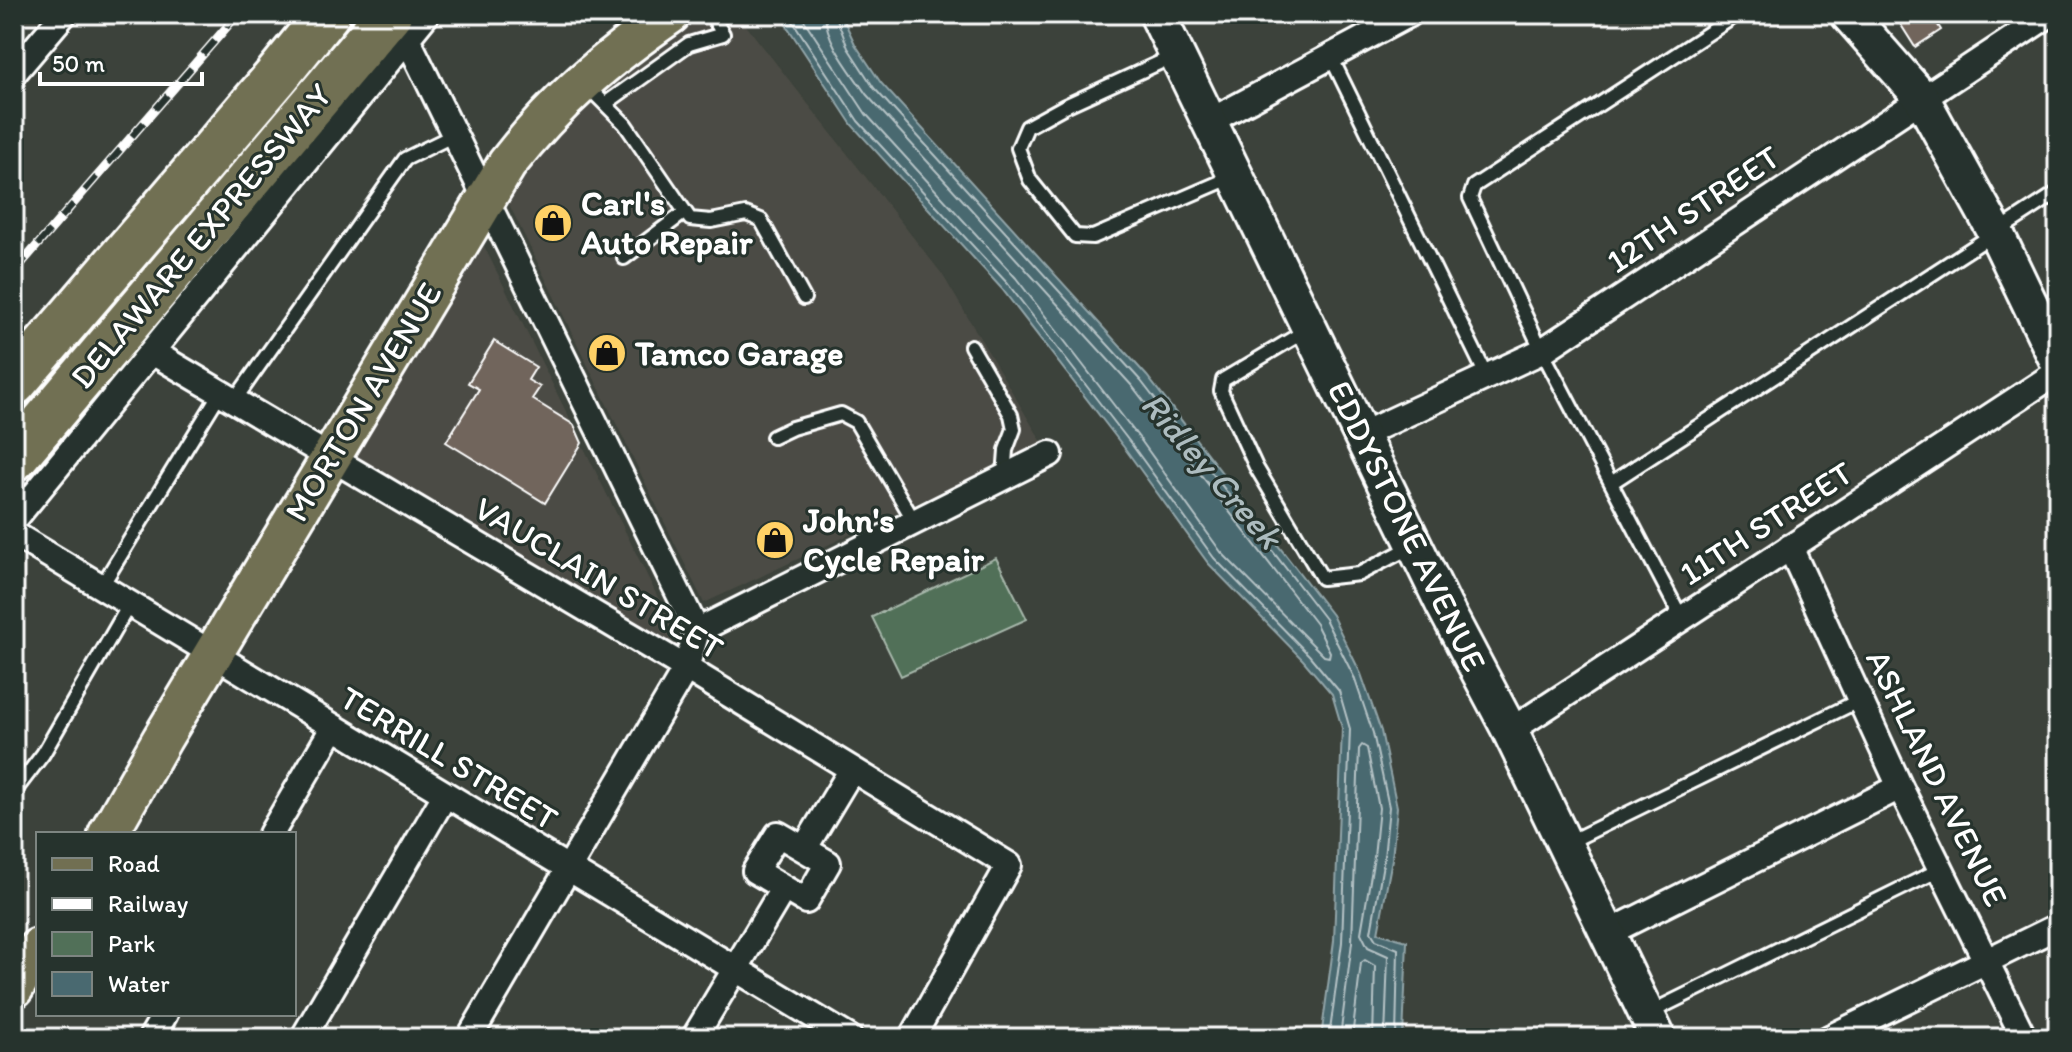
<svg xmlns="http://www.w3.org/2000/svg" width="2072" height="1052" viewBox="0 0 2072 1052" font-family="Itim,sans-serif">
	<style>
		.built { fill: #4c4c45 }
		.green { fill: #517058; stroke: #a8b8ac; stroke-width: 2 }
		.water { fill: #496970; stroke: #92a5a9; stroke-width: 2 }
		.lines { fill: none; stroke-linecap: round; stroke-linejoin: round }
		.shore { stroke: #b6c3c6; stroke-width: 2 }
		.building { fill: #71655c; stroke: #fff; stroke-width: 2 }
		.lane-casing { stroke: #fff; stroke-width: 18 }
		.street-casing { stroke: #fff; stroke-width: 30 }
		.secondary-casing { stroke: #fff; stroke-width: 40 }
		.primary-casing { stroke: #fff; stroke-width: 44 }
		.highway-casing { stroke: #fff; stroke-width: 50 }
		.lane { stroke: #26332d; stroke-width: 12 }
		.street { stroke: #26332d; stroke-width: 24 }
		.secondary { stroke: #26332d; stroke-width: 34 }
		.primary { stroke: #716f52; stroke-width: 38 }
		.highway { stroke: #716f52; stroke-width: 44 }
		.rail-casing { stroke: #fff; stroke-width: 9 }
		.rail { stroke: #26332d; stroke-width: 6; stroke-dasharray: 18; stroke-linecap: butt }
		.labels { text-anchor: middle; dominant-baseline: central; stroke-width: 6; stroke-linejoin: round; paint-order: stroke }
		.poi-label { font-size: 34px; font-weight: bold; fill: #fff; stroke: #26332d; text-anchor: start }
		.street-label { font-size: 34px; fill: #fff; stroke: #26332d }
		.water-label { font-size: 36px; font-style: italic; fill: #adbcbf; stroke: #26332d }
	</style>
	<rect width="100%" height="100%" fill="#3c423b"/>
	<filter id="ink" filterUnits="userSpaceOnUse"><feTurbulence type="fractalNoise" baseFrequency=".0125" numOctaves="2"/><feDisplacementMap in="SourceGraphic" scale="16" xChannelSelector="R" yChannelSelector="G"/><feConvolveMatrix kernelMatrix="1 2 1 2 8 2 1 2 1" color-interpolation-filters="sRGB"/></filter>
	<g filter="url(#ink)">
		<path class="built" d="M705 14H737L942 274 1043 444 704 603 507 200 556 127Z
			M484 246 674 630 672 642 663 647 352 460Z"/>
		<path class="green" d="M996 558 1027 619 901 676 872 617Z"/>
		<path class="water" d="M779 14H841L855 44 881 83 1147 376 1332 615 1361 674 1381 731 1397 807 1392 859 1378 933 1407 941 1403 1038H1321L1334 941 1342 728 1332 694 1303 660 1208 563 1126 450 1002 289 852 125Z"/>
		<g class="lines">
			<path class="shore" d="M788 14 858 121 1008 284 1132 445 1214 558 1309 655 1339 691 1350 729 1342 942 1329 1038
				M800 14 866 114 1016 278 1140 439 1221 552 1324 656 1329 657 1330 652 1316 624 1133 387 866 94C851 71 826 43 825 14
				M835 14 848 48 874 88 1141 381 1325 619 1354 677 1373 733 1389 807 1384 858 1371 932 1376 940 1398 949 1396 1038
				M1340 1038 1352 942 1359 749 1362 745 1367 748 1379 808 1374 857 1361 933 1368 947 1388 956 1385 1038
				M1352 1038 1361 963 1365 960 1375 966 1373 1038"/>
		</g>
		<path class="building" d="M1894 14H1931L1941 30 1915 47Z
			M494 341 536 367 528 380 540 387 532 399 574 425 582 443 545 503 446 442 479 389 468 383Z"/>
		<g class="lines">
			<defs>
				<path id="lane" d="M1174 56 1065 106 1027 127 1018 148 1030 180 1075 236 1093 237 1232 177
					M1331 57 1487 377
					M587 86 625 124 690 219 711 221 746 214 761 220 804 298
					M605 104 689 44 723 34 711 14
					M624 258 685 212
					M1307 330 1223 380 1221 391 1256 467 1322 578 1359 574 1411 547
					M971 346 1011 415 1014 429 1006 450 1004 477
					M234 401 405 159 454 135
					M773 437 792 428 841 414 856 422 914 521
					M1611 483 2058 192
					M101 587 220 393
					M1682 619 1542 351 1470 198 1474 186 1738 14
					M14 792 43 754 129 605
					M1567 843 1860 700
					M1649 1013 1941 869"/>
				<path id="street" d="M407 38 697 631
					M14 73 64 14
					M1210 121 1410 14
					M152 352 686 668 1009 865 912 1038
					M1361 435 1542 351 2050 14
					M14 520 427 14
					M14 534 850 1038
					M1790 547 1900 787 2024 1038
					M1510 731 2058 372
					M271 834 333 728
					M778 834 828 863 806 901 755 871Z
					M804 849 851 771
					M1606 934 1900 787
					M151 1038 165 1014
					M303 1038 445 795
					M469 1038 686 668 697 631 1050 454
					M694 1038 783 889
					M1829 1038 2058 926"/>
				<path id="secondary" d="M1157 14 1444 606 1510 731 1658 1038
					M1848 14 1921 97 1996 233 2058 362"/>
				<path id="primary" d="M108 834 162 739 507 164C557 100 605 60 671 14
					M14 988 38 948"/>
				<path id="highway" d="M14 383 276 77 327 14
					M14 458 389 14"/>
			</defs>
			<use href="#lane" class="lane-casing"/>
			<use href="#street" class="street-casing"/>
			<use href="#secondary" class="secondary-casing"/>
			<use href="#primary" class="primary-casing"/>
			<use href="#highway" class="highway-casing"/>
			<use href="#lane" class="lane"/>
			<use href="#street" class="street"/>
			<use href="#secondary" class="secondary"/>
			<use href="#primary" class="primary"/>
			<use href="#highway" class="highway"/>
			<defs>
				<path id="rail" d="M14 272 238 14"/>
			</defs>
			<use href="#rail" class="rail-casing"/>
			<use href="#rail" class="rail"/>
		</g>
	</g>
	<defs>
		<symbol id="shop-disc" viewBox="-11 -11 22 22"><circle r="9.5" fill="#ffd166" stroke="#26332d"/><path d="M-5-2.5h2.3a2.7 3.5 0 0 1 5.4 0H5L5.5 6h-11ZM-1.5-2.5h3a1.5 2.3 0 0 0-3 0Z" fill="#111"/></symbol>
	</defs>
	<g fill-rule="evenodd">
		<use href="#shop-disc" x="531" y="201" width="44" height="44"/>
		<use href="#shop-disc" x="585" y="331" width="44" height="44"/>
		<use href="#shop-disc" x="753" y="518" width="44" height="44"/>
	</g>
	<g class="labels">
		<g class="poi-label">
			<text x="581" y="203">Carl's<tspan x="581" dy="39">Auto Repair</tspan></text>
			<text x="635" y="353">Tamco Garage</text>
			<text x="803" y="520">John's<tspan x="803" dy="39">Cycle Repair</tspan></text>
		</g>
		<g class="street-label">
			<text transform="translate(1693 209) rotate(-34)">12TH STREET</text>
			<text transform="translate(201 236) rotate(-50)">DELAWARE EXPRESSWAY</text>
			<text transform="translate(363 402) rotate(-59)">MORTON AVENUE</text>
			<text transform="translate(1766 523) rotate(-33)">11TH STREET</text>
			<text transform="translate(1407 526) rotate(64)">EDDYSTONE AVENUE</text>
			<text transform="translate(599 578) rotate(31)">VAUCLAIN STREET</text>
			<text transform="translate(449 758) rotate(31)">TERRILL STREET</text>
			<text transform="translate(1937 778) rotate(64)">ASHLAND AVENUE</text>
		</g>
		<g class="water-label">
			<text transform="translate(1212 470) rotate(49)">Ridley Creek</text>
		</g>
	</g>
	<rect width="2072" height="1052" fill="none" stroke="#26332d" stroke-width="48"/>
	<rect x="24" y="24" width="2024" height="1004" fill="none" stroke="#fff" stroke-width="3" filter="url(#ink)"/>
	<rect x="36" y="832" width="260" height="184" fill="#26332d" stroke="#7d8581" stroke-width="2"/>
	<rect x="52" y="858" width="40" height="12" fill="#716f52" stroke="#7d8581" stroke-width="2"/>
	<text x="108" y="872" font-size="24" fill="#ffffff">Road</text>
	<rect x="52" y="898" width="40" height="12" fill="#ffffff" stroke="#7d8581" stroke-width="2"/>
	<text x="108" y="912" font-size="24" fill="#ffffff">Railway</text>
	<rect x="52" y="932" width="40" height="24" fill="#517058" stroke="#7d8581" stroke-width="2"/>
	<text x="108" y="952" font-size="24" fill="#ffffff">Park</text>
	<rect x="52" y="972" width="40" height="24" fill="#496970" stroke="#7d8581" stroke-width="2"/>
	<text x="108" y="992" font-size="24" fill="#ffffff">Water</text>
	<path d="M40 72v12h162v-12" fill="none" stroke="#ffffff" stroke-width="4"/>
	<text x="52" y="72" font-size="24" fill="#ffffff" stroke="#26332d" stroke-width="6" paint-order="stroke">50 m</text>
</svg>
